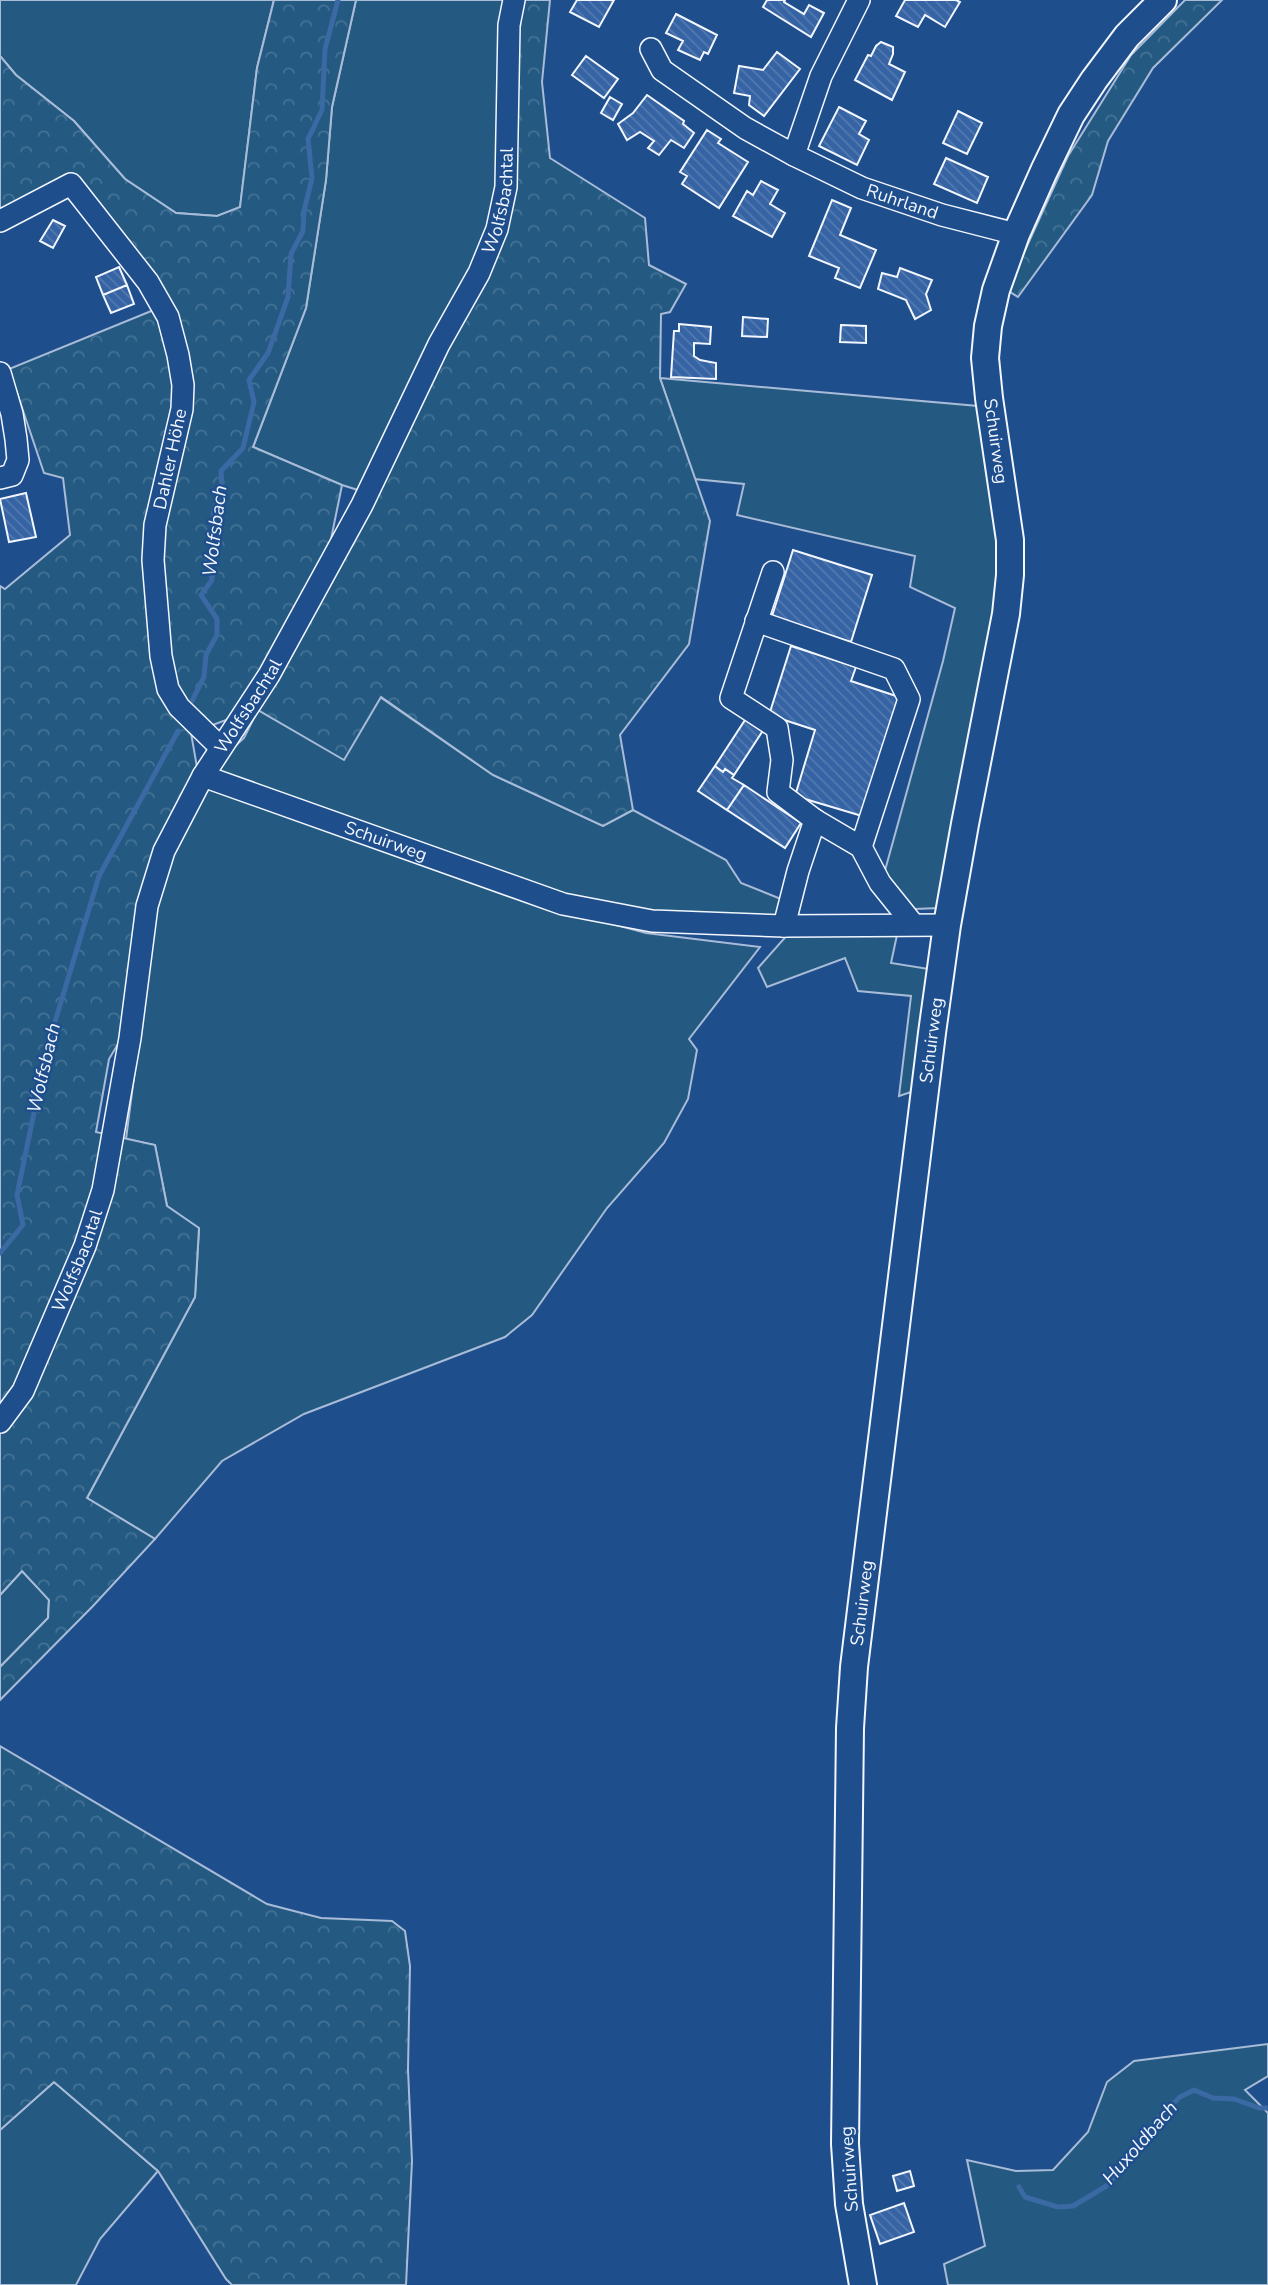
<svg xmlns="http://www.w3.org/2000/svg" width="1268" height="2285" viewBox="0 0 1268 2285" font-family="'Nunito Sans',sans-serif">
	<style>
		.green { fill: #245a82; stroke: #a8bbd7; stroke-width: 2 }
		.forest { fill: url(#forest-crowns); stroke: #a8bbd7; stroke-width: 2 }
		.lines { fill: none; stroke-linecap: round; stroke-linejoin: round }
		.stream { stroke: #3b69a3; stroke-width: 5 }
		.building { fill: url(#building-back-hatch); stroke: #f2f6ff; stroke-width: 2 }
		.minor-casing { stroke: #f2f6ff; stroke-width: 24 }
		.major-casing { stroke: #f2f6ff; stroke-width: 30 }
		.minor { stroke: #1f4e8c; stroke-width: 21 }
		.major { stroke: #1f4e8c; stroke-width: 26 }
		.labels { text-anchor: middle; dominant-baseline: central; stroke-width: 5; stroke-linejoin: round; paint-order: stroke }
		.street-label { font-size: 18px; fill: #f2f6ff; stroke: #1f4e8c }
		.water-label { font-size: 19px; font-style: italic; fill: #f2f6ff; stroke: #1f4e8c }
	</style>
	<defs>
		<pattern id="forest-crowns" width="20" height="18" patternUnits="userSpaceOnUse" patternTransform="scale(1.75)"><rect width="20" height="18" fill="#245a82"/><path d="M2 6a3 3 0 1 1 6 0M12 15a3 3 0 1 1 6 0" fill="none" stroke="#447295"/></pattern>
		<pattern id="building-back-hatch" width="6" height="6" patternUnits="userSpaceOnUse" patternTransform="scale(1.75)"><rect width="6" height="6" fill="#3563a3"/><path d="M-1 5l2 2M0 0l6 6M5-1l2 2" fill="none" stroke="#537ab1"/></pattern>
	</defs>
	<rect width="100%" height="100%" fill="#1f4e8c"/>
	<path class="green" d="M0 0H274L257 68 240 208 217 216 176 213 125 179 74 121 16 75 0 56Z
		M356 0H506L500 187 492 228 361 491 342 485 253 447 306 308 326 180 332 107Z
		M660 378 978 406 999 545 996 594 940 908 914 909 884 874 943 661 955 608 910 587 915 556 737 515 744 484 694 479Z
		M380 697 493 775 603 826 633 810 726 860 741 883 786 901 779 914 765 920 647 915 564 898 220 772 218 762 244 738 258 710Z
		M220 786 560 910 646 933 760 947 689 1039 697 1050 688 1099 664 1143 607 1208 532 1315 505 1337 304 1414 222 1461 155 1539 87 1498 195 1297 199 1229 167 1206 155 1145 126 1139 158 891 167 860 207 790Z
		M789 933 897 935 891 963 929 969 914 1091 899 1096 911 996 858 991 845 958 767 987 758 968Z
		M22 1571 49 1599 48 1618 0 1667V1595Z
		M1268 2044V2076L1245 2090 1268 2113V2285H948L944 2264 985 2246 967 2160 1016 2171 1053 2170 1088 2132 1107 2082 1134 2061Z
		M54 2082 158 2171 100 2239 76 2285H0V2130Z"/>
	<path class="forest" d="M274 0H356L332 107 326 180 306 308 253 447 342 485 328 554 260 679 229 719 191 733 198 773 159 842 124 1034 109 1059 96 1132 155 1145 167 1206 199 1228 195 1297 87 1498 155 1539 93 1606 0 1700V1667L48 1618 49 1600 22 1571 0 1595V586L5 589 70 535 63 478 44 473 9 369 166 305 72 179 0 219V56L16 75 74 121 125 179 176 213 217 216 240 207 257 68Z
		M519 0H550L542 82 550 158 645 218 649 265 686 284 670 312 661 314 660 378 710 521 689 644 620 735 633 810 603 826 493 775 381 697 344 760 258 710 437 363 487 275Z
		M1185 0H1222L1153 68 1108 141 1092 195 1018 297 1007 290 1068 156 1131 55Z
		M0 1746 267 1904 321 1918 392 1921 405 1931 410 1966 408 2069 412 2161 406 2285H232L226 2279 158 2171 54 2082 0 2130Z"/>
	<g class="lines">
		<path class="stream" d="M192 701 204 677 206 655 217 635V619L201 595 212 580 209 564 214 508 222 490 221 471 243 448 254 402 249 380 268 353 288 297 291 254 303 231 304 211 312 178 308 139 322 110 325 49 338 0
			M0 1253 23 1225 17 1195 48 1045 99 876 178 731
			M1019 2187 1025 2197 1058 2207 1073 2206 1108 2185 1156 2120 1180 2097 1194 2090 1213 2098 1234 2099 1259 2108H1268"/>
	</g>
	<path class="building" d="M577 0H614L599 27 570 12Z
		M767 0H785L784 2 804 14 809 5 824 13 811 37 763 7Z
		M905 0H956L960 2 945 27 925 15 918 27 896 16Z
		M676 14 717 35 708 54 704 52 700 60 678 50 683 41 666 33Z
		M881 42 893 47V54L889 64 905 72 892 100 855 80 868 55 871 56 876 46Z
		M777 52 800 69 764 116 749 105 750 96 734 93 739 66 763 70Z
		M586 56 618 79 604 98 572 75Z
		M647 95 684 121 683 124 694 133 684 148 671 140 659 155 648 148 654 141 640 132 627 140 618 124 633 113Z
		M610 97 622 104 613 120 601 113Z
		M839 107 866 121 859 134 869 140 857 165 819 146Z
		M958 111 982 123 967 154 943 143Z
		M707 130 721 139 718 143 748 162 719 208 682 184 687 176 680 172Z
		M946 158 988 177 977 203 934 184Z
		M761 181 778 190 770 204 785 213 772 237 733 216 747 191 753 195Z
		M832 200 851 208 840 235 876 250 860 288 835 278 839 268 809 256Z
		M53 220 65 226 53 248 40 241Z
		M119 267 127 285 103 295 96 277Z
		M900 268 932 280 926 294 931 310 915 319 906 300 878 289 882 273 897 277Z
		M127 285 134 304 111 313 103 295Z
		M743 317 768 319 767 337 742 336Z
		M679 324 711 327 710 344 694 343V356L700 360 716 363V379L671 377 674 331H679Z
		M841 325 866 326V343L840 342Z
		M26 493 36 537 9 542 0 499Z
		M793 550 872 575 851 642 772 616Z
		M791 646 856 667 851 681 899 697 862 816 795 796 815 730 769 715Z
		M747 717 764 729 734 775 725 769 723 772 715 766Z
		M715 766 723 772 725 769 734 775 732 778 744 785 727 810 698 791Z
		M744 785 801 823 785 848 727 810Z
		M910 2171 914 2186 897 2191 893 2176Z
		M904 2203 914 2232 880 2244 870 2215Z"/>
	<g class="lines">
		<defs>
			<g id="minor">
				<path id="s1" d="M651 49 662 70 745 128 794 155 862 188 942 215 1016 234"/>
				<path d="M794 155 821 76 859 0"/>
				<path d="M0 221 71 184 148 282 168 317 178 355 183 385 182 409 155 525 153 560 161 656 168 689 179 707 220 747"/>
				<path d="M0 373 12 414 16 439 18 460 12 475 0 478"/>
				<path d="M773 572 731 698 777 728 782 760 778 792 815 820 861 847 880 883 913 924"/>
				<path d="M756 621 894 669 909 699 861 847"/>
				<path id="s2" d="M203 776 563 904 652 921 784 926 947 925"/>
				<path d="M784 926 798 871 815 820"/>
				<path id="s3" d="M0 1422 23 1391 85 1246 103 1190 130 1038 147 906 164 851 203 776 269 675 362 505 439 344 479 273 497 229 506 187 509 25 514 0"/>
			</g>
			<g id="major">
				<path id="s4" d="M863 2285 849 2204 845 2144 850 1728 854 1667 932 1033 947 925 965 824 1006 614 1010 575V540L989 398 985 358 988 326 996 290 1016 234 1044 171 1071 115 1094 80 1127 36 1163 0"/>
			</g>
		</defs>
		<use href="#minor" class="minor-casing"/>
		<use href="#major" class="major-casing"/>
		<use href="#minor" class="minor"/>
		<use href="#major" class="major"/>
	</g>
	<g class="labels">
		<g class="street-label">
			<text stroke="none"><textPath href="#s3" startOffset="1335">Wolfsbachtal</textPath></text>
			<text stroke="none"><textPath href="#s1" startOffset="299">Ruhrland</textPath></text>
			<text transform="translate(996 441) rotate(82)">Schuirweg</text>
			<text transform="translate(170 459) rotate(-78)">Dahler Höhe</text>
			<text stroke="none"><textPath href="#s3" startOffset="768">Wolfsbachtal</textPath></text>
			<text stroke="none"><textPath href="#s2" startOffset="194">Schuirweg</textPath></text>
			<text stroke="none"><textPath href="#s4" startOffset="1251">Schuirweg</textPath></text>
			<text stroke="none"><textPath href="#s3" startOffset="180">Wolfsbachtal</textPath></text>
			<text stroke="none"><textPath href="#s4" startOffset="684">Schuirweg</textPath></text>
			<text transform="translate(849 2169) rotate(-94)">Schuirweg</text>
		</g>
		<g class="water-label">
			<text transform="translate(215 531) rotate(-83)">Wolfsbach</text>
			<text transform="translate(44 1068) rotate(-77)">Wolfsbach</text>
			<text transform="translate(1140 2143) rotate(-49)">Huxoldbach</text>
		</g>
	</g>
</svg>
